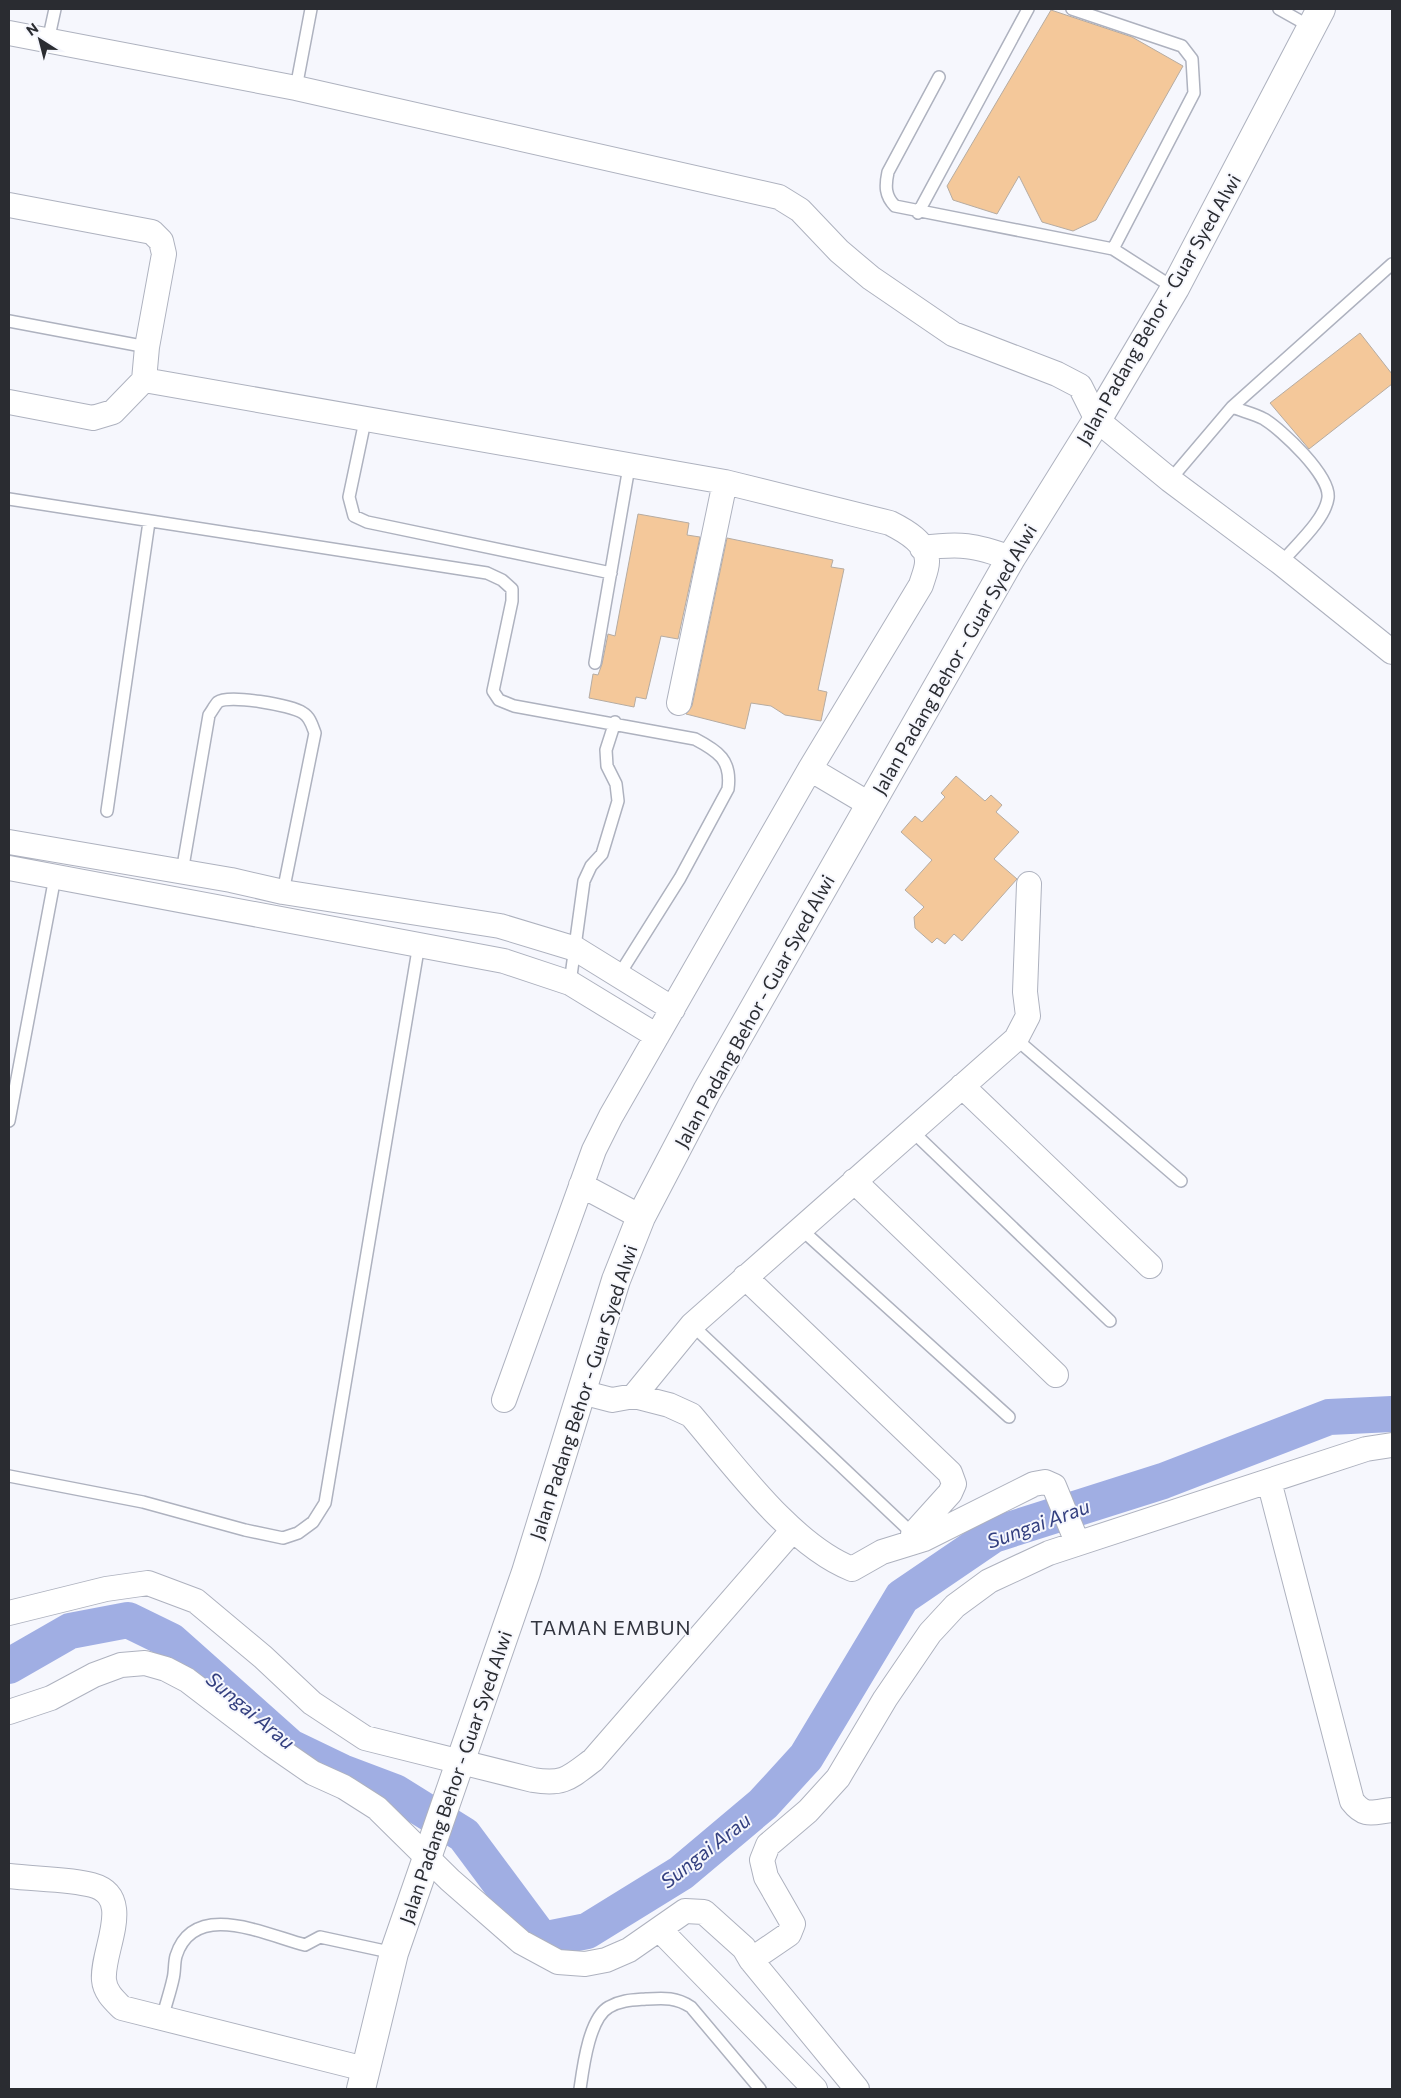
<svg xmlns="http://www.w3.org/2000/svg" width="1401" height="2098" viewBox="0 0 1401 2098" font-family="Commissioner,sans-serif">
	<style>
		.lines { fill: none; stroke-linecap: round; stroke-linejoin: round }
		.river { stroke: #a0aee3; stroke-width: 36 }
		.building { fill: #f4c89a; stroke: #b6aca2 }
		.service-casing { stroke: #aeb2bf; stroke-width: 14 }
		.minor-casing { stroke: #aeb2bf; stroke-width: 26 }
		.secondary-casing { stroke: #aeb2bf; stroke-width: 30 }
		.service { stroke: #fff; stroke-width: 11 }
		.minor { stroke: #fff; stroke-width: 24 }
		.secondary { stroke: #fff; stroke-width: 28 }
		.labels { text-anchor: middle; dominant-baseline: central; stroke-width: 4; stroke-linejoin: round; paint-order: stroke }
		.street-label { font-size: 19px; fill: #2a2c31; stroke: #f6f7fd }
		.water-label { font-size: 20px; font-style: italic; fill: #333f7f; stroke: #f6f7fd }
		.neighbourhood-label { font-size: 20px; letter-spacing: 1px; fill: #333640; stroke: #f6f7fd }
	</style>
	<rect width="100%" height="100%" fill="#f6f7fd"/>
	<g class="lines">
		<path class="river" d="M9 1666 70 1631 128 1620 171 1641 290 1747 342 1772 395 1792 464 1835 542 1940 587 1931 681 1873 763 1804 806 1757 902 1597 993 1535 1163 1481 1329 1417 1392 1414"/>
	</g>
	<path class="building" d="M1051 10 1132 37 1183 66 1096 220 1073 231 1042 222 1019 176 997 214 953 200 947 186Z
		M1360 333 1392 374V384L1309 449 1270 403Z
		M638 514 689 523 687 535 700 537 678 639 661 636 646 699 636 697 634 707 589 698 593 674 598 675 602 664 608 634 615 636Z
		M727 538 833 560 831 567 844 569 818 690 827 692 821 721 785 715 771 706 751 703 745 729 686 714 692 706Z
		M956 776 985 801 991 795 1002 805 996 812 1019 832 994 859 1017 879 962 941 954 934 945 944 937 938 932 943 915 928 914 917 924 907 905 890 932 860 901 832 915 816 922 822 945 797 941 793Z"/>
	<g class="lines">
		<defs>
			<path id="service" d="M1072 9 1182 46 1192 59 1194 93 1113 249
				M1279 9 1311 27
				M48 41 55 9
				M939 77 888 172C885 186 885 196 895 206L1113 249 1174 288
				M296 88 311 9
				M918 213 1028 9
				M9 321 147 347
				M1232 407C1242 411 1255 414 1264 419 1282 430 1331 476 1328 498 1325 520 1295 546 1281 563
				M365 421 349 497 354 516 367 522 611 573
				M1170 480 1232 407 1392 264
				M9 499 487 573 502 580 512 589V601L493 691 499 700 514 706 695 739C718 751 732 760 728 789L680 878 619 975
				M595 663 629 467
				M107 811 149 522
				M182 872 209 715C212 711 215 705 218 702 228 694 291 705 303 713 310 717 312 725 315 733L283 892
				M570 983 584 881 591 866 602 854 618 801 616 784 607 766 606 750 615 722
				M1016 1039 1181 1181
				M9 1121 55 877
				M912 1131 1110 1321
				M802 1230 1009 1417
				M692 1325 913 1534
				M9 1476 143 1502 245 1530 283 1538 298 1533 313 1522 325 1503 419 944
				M162 2020C165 2006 170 1993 173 1979 175 1972 174 1963 176 1956 194 1899 266 1935 305 1945L320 1937 394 1953
				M580 2089C583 2068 589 2018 609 2007 621 2000 633 2000 646 1999 664 1998 676 1997 691 2007L760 2089"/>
			<path id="minor" d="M9 33 296 88 779 197 800 210 839 251 871 278 953 334 1057 374 1080 386 1097 420 1170 480 1281 563 1392 652
				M9 205 152 232 161 241 164 254 147 347 144 380
				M144 380 725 482 890 523C904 530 928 543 927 562 927 569 923 578 921 585L810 769 611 1116 594 1150 504 1400
				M9 402 93 418 113 412 144 380
				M922 548C961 543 974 545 1011 558
				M679 703 725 482
				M810 769 869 804
				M9 842 231 880 283 892 500 926 576 949 673 1009
				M9 868 504 961 570 983 657 1036
				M962 1086 1150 1266
				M854 1181 1056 1375
				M581 1185 641 1217
				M745 1277 950 1473 954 1484 950 1493 913 1534V1542
				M581 1392 612 1400 634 1396 669 1405 691 1415C734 1465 791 1545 852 1569L882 1552 924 1539 1034 1484 1045 1482 1054 1486 1077 1542
				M634 1396 692 1325 1016 1039 1028 1016 1025 992 1029 884
				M1269 1481 1352 1801C1365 1818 1373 1812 1392 1810
				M9 1613 106 1589 148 1583 196 1601 263 1657 312 1703 365 1738 533 1780C564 1785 569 1778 593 1760L792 1531
				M9 1712 51 1698 94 1675 121 1665 145 1663 166 1669 187 1680 271 1744 313 1773 344 1787 377 1808 450 1880 521 1942 558 1962 585 1964 606 1960 629 1950 685 1911 704 1912 744 1948 751 1960 789 1934 793 1924 766 1877 762 1860 768 1845 808 1811 838 1778 885 1699 930 1633 955 1606 989 1581 1049 1553 1366 1449 1392 1445
				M9 1876C33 1879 70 1879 92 1885 136 1897 101 1951 104 1980 105 1992 114 2000 122 2008L365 2069
				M660 1930 815 2089
				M751 1960 857 2089"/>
			<path id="secondary" d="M361 2089 394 1953 526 1572 616 1280 641 1217 707 1091 1011 558 1097 420 1175 288 1321 9"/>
		</defs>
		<use href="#service" class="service-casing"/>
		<use href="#minor" class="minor-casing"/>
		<use href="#secondary" class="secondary-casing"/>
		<use href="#service" class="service"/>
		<use href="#minor" class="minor"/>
		<use href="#secondary" class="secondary"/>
	</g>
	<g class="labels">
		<g class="street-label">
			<text transform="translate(1158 309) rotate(-60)">Jalan Padang Behor - Guar Syed Alwi</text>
			<text transform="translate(954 659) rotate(-60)">Jalan Padang Behor - Guar Syed Alwi</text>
			<text transform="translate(754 1011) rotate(-61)">Jalan Padang Behor - Guar Syed Alwi</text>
			<text transform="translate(583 1392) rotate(-72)">Jalan Padang Behor - Guar Syed Alwi</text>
			<text transform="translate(455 1777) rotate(-71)">Jalan Padang Behor - Guar Syed Alwi</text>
		</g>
		<g class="water-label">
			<text transform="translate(1038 1523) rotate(-20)">Sungai Arau</text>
			<text transform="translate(251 1710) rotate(40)">Sungai Arau</text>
			<text transform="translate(705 1850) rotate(-38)">Sungai Arau</text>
		</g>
		<g class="neighbourhood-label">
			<text x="611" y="1627">TAMAN EMBUN</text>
		</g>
	</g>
	<rect width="1401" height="2098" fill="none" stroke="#2a2c31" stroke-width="20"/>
	<g transform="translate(40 40) rotate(324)" stroke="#f6f7fd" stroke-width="4" paint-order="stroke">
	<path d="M0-4L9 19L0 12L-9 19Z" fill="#2a2c31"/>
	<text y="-8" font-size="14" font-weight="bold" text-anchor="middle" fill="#2a2c31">N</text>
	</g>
</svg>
